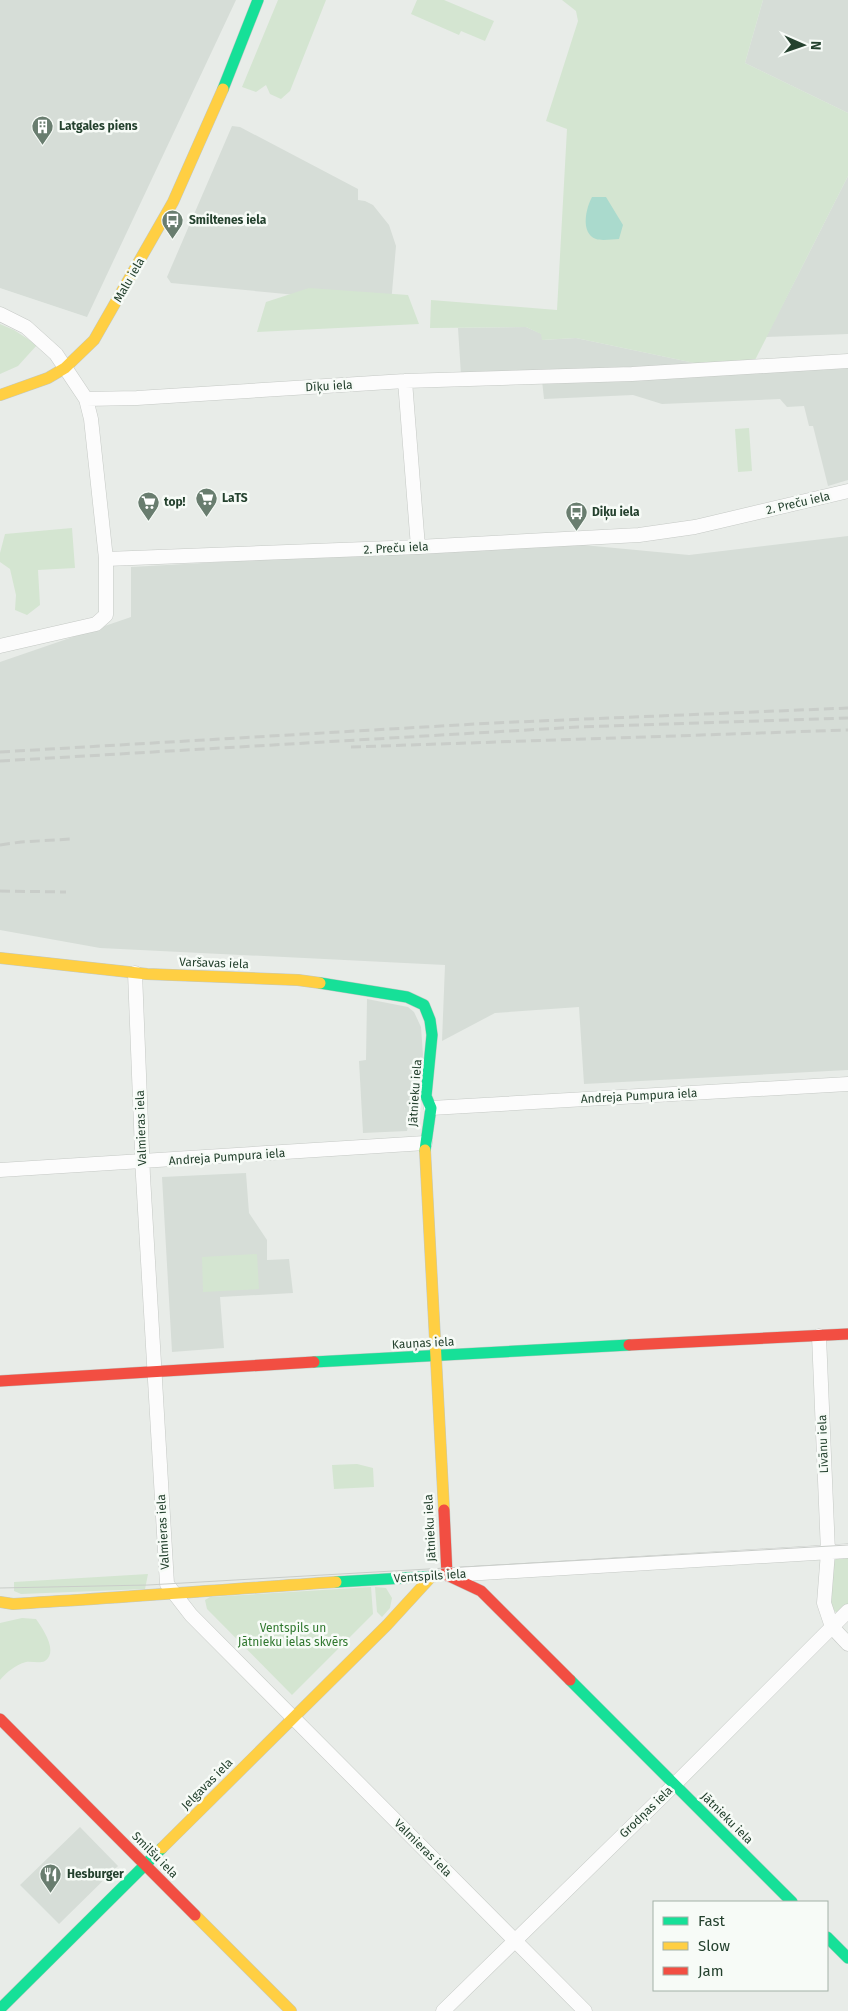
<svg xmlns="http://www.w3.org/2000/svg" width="848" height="2011" viewBox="0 0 848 2011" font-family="'Fira Sans',sans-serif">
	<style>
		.built { fill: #d6ddd7 }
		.green { fill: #d4e5d1 }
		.water { fill: #aadacd }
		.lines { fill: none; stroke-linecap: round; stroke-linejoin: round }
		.street-casing { stroke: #c5c9c5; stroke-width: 15 }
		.fast-casing { stroke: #c1c8c3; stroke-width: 12 }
		.slow-casing { stroke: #c1c8c3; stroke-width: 12 }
		.jam-casing { stroke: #c1c8c3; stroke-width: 12 }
		.street { stroke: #fcfcfc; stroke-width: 14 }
		.fast { stroke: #16e098; stroke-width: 11 }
		.slow { stroke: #ffcf43; stroke-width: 11 }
		.jam { stroke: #f24e42; stroke-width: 11 }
		.tram { stroke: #c9cdc9; stroke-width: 1 }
		.rail { stroke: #c9cdc9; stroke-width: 3; stroke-dasharray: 10 5; stroke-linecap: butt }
		.labels { text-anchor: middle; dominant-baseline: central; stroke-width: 5; stroke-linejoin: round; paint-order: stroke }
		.poi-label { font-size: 12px; font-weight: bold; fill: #24412e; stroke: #f7fbf7; text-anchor: start }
		.street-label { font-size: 12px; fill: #24412e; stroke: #f7fbf7 }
		.park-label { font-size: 12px; fill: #30782f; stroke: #f7fbf7 }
	</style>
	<rect width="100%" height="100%" fill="#e8ece8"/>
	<path class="built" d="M0 0H236L87 317 0 288Z
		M763 0H848V113L745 63Z
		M232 126 240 127 358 189V200L365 201 373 205 389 225 396 246 391 304 171 283 167 277Z
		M848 176V334L766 337 804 263Z
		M526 327 542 334V340L576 338 704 365 848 357V480L828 486 813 426H809L804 406 787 407 780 399 662 404 633 395 544 399 541 371 461 375 458 328Z
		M848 536V1070L584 1084 579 1007 495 1013 442 1041 445 965 100 948 0 930V662L131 617V567L562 543 689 555Z
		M367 999 408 1007 414 1012 421 1027 423 1055 407 1131 363 1133 359 1061 366 1060Z
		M246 1173 249 1213 267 1240V1260L289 1259 293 1293 220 1297 224 1348 172 1352 162 1177Z
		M80 1827 118 1866 59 1924 20 1885Z"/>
	<path class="green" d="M278 0H326L290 91 281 99 270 94 266 85 256 92 242 87Z
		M417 0H444L494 21 485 41 461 31 459 35 411 14Z
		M562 0H763L745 63 848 113V176L754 362 704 365 576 338 542 340 541 334 526 327 430 328 431 300 557 310 567 129 546 121 578 21 576 11Z
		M309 288 408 295 419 324 257 332 266 302Z
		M0 324 14 330 37 345 18 366 0 374Z
		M749 428 752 471 738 472 735 429Z
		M72 528 75 568 38 570 40 605 27 615 15 610 16 595 10 569 0 562V553L5 534Z
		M257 1254 259 1289 203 1292 202 1257Z
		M357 1464 373 1468 374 1487 334 1489 332 1465Z
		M848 1557V1604L840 1612H836L831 1608C830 1599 828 1564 836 1559 839 1557 844 1558 848 1557Z
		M148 1574 145 1589 21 1594 14 1591V1582Z
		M371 1587 373 1614 292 1695 207 1609 205 1600 210 1597Z
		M375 1587 386 1588 392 1598 390 1608 382 1617 377 1612Z
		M22 1618 36 1619C42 1628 59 1651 45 1661 39 1664 32 1661 26 1662 15 1665 7 1672 0 1680V1623Z"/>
	<path class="water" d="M592 197H606L623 225 619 239C613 239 602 241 596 239 580 233 586 208 592 197Z"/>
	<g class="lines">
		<defs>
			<path id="street" d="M0 314 26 327 56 354 86 399 91 419 106 559V615L96 624 0 646
				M405 381 418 547
				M86 399 137 398 405 381 632 374 848 361
				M106 559 418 547 639 535 695 527 848 491
				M135 973 143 1176 167 1584 191 1615 585 2011
				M431 1108 848 1084
				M0 1170 425 1143
				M819 1336 828 1552 824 1603 832 1627 848 1644
				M449 1575 848 1551
				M443 2011 664 1795 848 1611"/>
			<path id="fast" d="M223 89 258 0
				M320 983 407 997 424 1005 430 1020 432 1035 426 1096 431 1108 425 1150
				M314 1362 629 1345
				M336 1582 438 1576
				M570 1680 792 1902
				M827 1937 848 1958
				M0 2009 162 1848"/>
			<path id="slow" d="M0 395 48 378 65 368 94 340 173 202 223 89
				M0 958 147 974 298 980 320 983
				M425 1150 444 1510
				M0 1602 13 1604C121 1598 228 1589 336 1582
				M162 1848 387 1625 431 1577
				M195 1915 291 2011"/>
			<path id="jam" d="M629 1345 848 1334
				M0 1381 314 1362
				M444 1510 447 1575 481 1591 570 1680
				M0 1719 195 1915"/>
		</defs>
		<use href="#street" class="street-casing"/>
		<use href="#fast" class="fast-casing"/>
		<use href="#slow" class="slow-casing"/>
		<use href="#jam" class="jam-casing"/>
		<use href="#street" class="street"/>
		<use href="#fast" class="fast"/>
		<use href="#slow" class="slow"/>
		<use href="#jam" class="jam"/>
		<path class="tram" d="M0 1588 148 1585 848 1545"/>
		<path class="rail" d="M351 747 848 730
			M0 752 492 723 848 708
			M0 761 578 727 848 718
			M0 845 21 842 71 839
			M0 891 66 892"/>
	</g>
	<defs>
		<symbol id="building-pin" viewBox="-11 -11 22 30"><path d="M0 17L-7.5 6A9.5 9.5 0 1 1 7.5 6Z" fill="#697d6f" stroke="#f7fbf7"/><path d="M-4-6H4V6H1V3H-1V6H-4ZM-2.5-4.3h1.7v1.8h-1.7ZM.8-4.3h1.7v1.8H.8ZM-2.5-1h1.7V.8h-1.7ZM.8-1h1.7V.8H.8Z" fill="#fff"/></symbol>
		<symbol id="bus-pin" viewBox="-11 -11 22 30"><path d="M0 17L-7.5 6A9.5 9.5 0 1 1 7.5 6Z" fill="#697d6f" stroke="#f7fbf7"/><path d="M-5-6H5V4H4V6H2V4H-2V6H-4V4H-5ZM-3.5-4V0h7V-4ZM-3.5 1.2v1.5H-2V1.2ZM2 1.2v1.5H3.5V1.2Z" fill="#fff"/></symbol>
		<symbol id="supermarket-pin" viewBox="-11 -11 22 30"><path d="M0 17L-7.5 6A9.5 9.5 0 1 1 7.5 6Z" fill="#697d6f" stroke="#f7fbf7"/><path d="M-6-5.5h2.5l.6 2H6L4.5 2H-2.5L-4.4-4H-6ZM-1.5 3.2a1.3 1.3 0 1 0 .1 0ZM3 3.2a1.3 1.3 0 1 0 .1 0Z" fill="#fff"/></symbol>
		<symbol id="restaurant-pin" viewBox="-11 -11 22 30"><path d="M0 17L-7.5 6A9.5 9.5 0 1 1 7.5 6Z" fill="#697d6f" stroke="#f7fbf7"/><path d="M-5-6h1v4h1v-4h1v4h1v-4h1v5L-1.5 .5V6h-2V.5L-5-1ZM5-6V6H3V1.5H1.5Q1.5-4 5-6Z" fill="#fff"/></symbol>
	</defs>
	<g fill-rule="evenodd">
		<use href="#building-pin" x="30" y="114" width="25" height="34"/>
		<use href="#bus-pin" x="160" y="208" width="25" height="34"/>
		<use href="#supermarket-pin" x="194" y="486" width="25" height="34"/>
		<use href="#supermarket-pin" x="136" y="490" width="25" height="34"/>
		<use href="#bus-pin" x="564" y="500" width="25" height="34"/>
		<use href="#restaurant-pin" x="38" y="1862" width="25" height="34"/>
	</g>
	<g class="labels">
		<g class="poi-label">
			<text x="59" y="126">Latgales piens</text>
			<text x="189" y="220">Smiltenes iela</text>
			<text x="222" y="498">LaTS</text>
			<text x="164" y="502">top!</text>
			<text x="592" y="512">Diķu iela</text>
			<text x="67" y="1874">Hesburger</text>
		</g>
		<g class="street-label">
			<text transform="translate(129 280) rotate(-60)">Malu iela</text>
			<text transform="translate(329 386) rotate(-3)">Dīķu iela</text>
			<text transform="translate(798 503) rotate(-13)">2. Preču iela</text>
			<text transform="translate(396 548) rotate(-3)">2. Preču iela</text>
			<text transform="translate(214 963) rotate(2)">Varšavas iela</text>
			<text transform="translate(415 1093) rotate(-86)">Jātnieku iela</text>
			<text transform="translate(639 1096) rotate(-3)">Andreja Pumpura iela</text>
			<text transform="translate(141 1128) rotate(-92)">Valmieras iela</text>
			<text transform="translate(227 1157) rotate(-4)">Andreja Pumpura iela</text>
			<text transform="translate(423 1343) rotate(-3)">Kauņas iela</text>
			<text transform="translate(823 1444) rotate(-92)">Līvānu iela</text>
			<text transform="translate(430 1528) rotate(-93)">Jātnieku iela</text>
			<text transform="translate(163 1532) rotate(-93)">Valmieras iela</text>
			<text transform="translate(430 1576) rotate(-4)">Ventspils iela</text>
			<text transform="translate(207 1784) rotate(-45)">Jelgavas iela</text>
			<text transform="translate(646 1812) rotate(-44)">Grodņas iela</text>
			<text transform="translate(727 1818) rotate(45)">Jātnieku iela</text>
			<text transform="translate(423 1848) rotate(45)">Valmieras iela</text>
			<text transform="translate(155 1855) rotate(45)">Smilšu iela</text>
		</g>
		<g class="park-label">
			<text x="293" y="1628">Ventspils un<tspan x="293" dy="14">Jātnieku ielas skvērs</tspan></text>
		</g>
	</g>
	<rect x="653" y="1901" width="175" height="90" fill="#f7fbf7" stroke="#a3b1a7"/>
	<rect x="663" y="1917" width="25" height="8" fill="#16e098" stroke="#a3b1a7"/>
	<text x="698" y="1926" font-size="15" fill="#24412e">Fast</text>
	<rect x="663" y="1942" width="25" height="8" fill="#ffcf43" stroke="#a3b1a7"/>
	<text x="698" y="1951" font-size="15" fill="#24412e">Slow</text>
	<rect x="663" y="1967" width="25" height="8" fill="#f24e42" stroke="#a3b1a7"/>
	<text x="698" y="1976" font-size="15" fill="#24412e">Jam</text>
	<g transform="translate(803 45) rotate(92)" stroke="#f7fbf7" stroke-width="4" paint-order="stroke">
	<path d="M0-4L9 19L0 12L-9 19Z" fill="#24412e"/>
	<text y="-8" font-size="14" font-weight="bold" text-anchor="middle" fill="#24412e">N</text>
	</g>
</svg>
